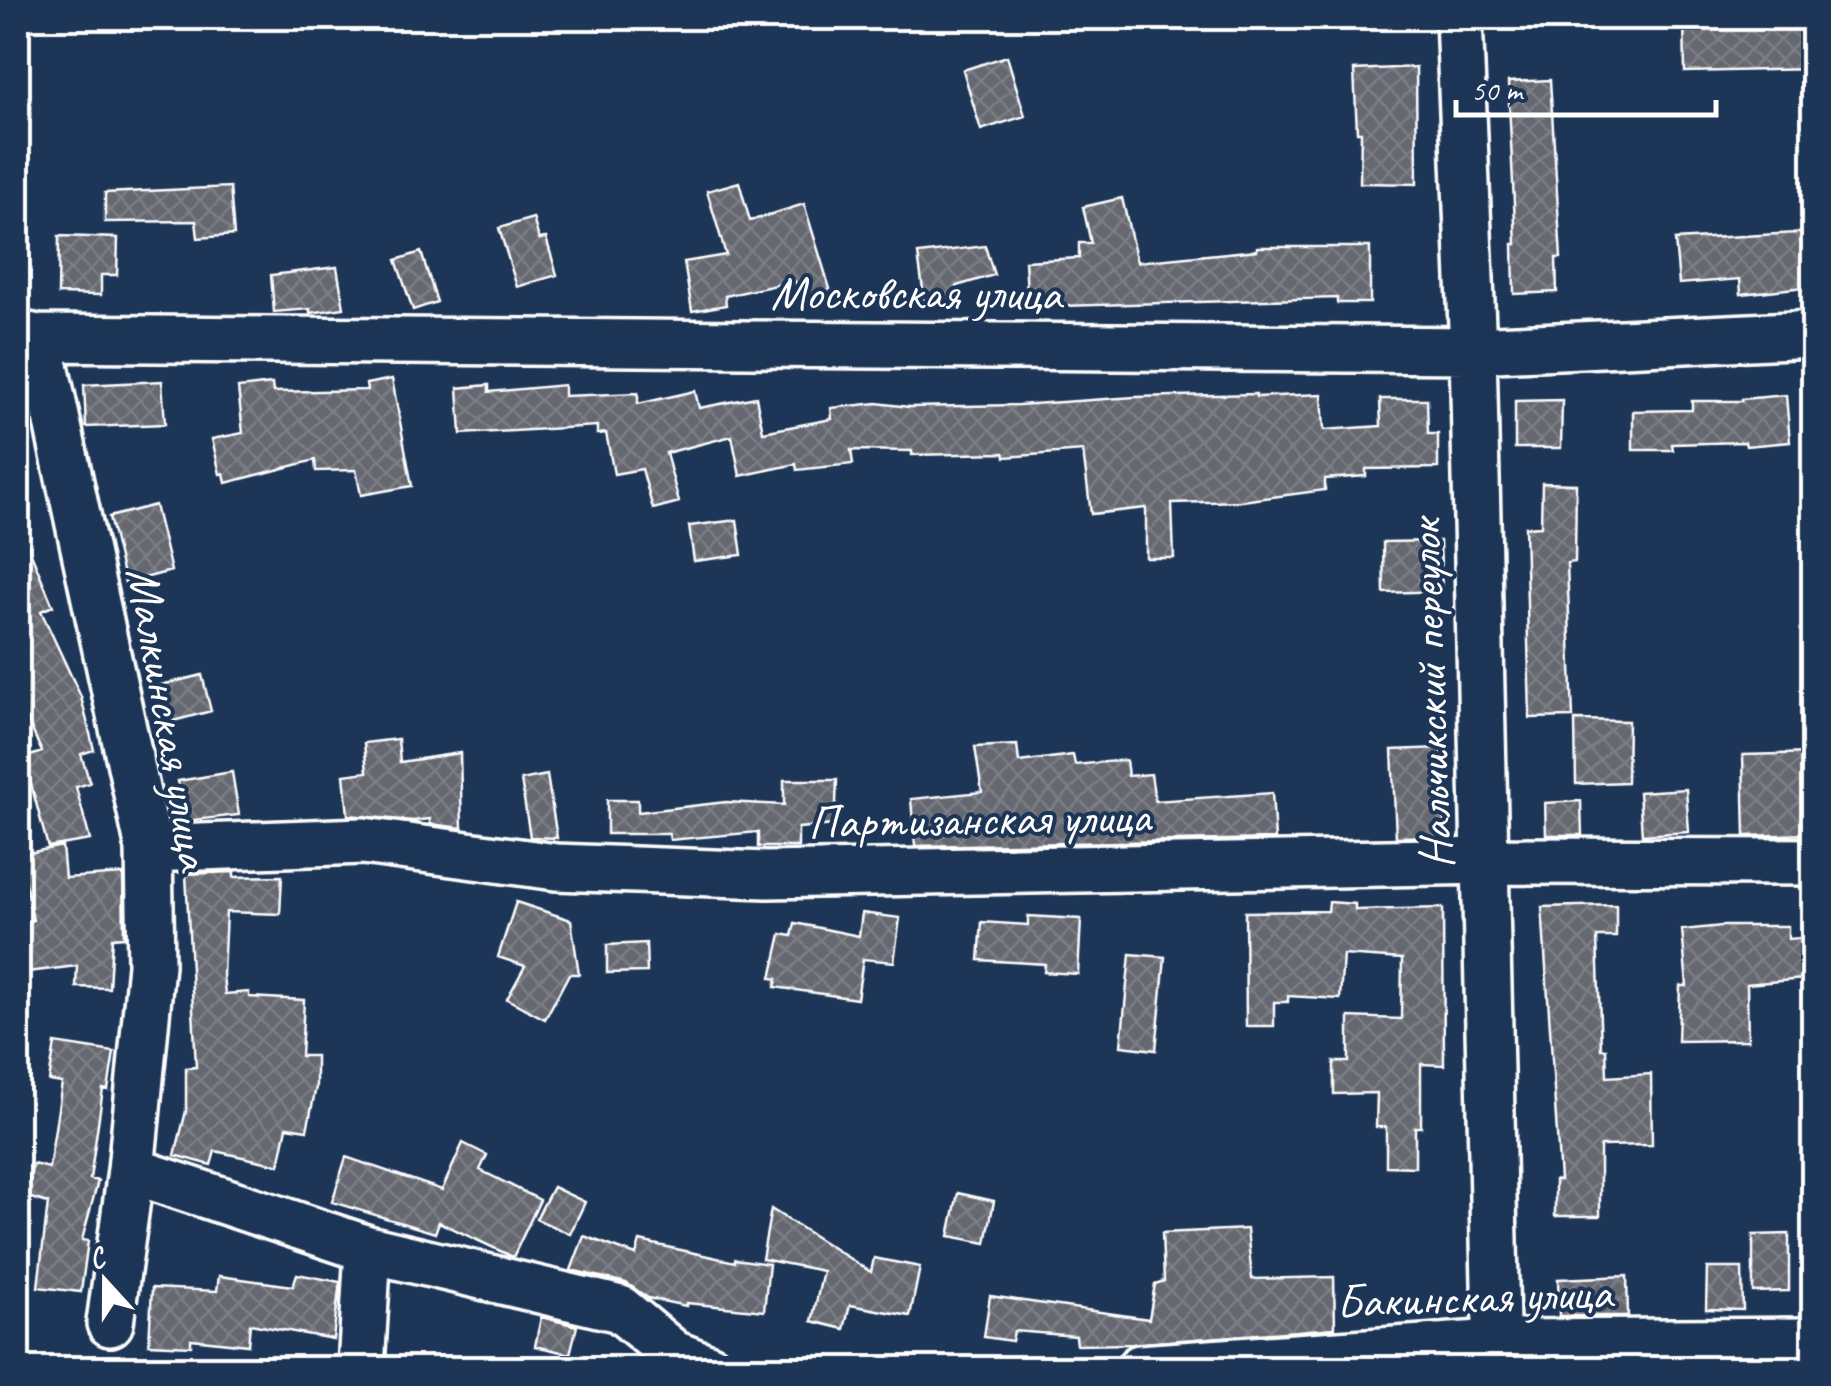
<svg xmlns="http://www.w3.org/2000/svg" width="1831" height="1386" viewBox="0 0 1831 1386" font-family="Caveat,sans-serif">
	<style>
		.building { fill: url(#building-cross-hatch); stroke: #fff; stroke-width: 2.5 }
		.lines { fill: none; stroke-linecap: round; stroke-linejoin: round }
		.minor-casing { stroke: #fff; stroke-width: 52 }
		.minor { stroke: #1d3557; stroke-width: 45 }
		.labels { text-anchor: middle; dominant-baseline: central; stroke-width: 8; stroke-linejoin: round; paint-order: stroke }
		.street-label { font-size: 48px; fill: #fff; stroke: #1d3557 }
	</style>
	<defs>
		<pattern id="building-cross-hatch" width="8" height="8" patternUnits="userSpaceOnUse" patternTransform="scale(2.5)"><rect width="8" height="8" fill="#65676f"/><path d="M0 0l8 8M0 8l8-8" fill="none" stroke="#7c7e85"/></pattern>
	</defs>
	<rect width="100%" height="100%" fill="#1d3557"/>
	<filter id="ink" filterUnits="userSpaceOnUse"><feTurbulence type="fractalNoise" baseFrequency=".01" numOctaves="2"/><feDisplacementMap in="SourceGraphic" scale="20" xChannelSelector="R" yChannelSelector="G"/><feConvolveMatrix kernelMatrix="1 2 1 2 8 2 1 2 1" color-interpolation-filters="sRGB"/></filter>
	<g filter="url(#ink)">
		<path class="building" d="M1684 18H1804V40L1814 39V69L1685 72Z
			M1007 56 1025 116 981 130 963 70Z
			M1416 67 1417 184 1360 183 1361 132H1357L1354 70Z
			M1550 80 1561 258H1556L1557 292 1514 294 1513 244H1516L1508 82Z
			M739 182 750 221 804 204 830 289 800 298 795 281 725 296 726 305 692 311 684 262 726 255 707 191Z
			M230 187 234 235 198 238 196 221 105 222V193Z
			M1122 198 1137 262 1257 250V247H1370V303H1337V298L1028 307 1025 261 1079 258V243H1091L1083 207Z
			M533 218 539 239 546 238 557 275 517 287 499 228Z
			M1814 232V286L1741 294 1740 279 1679 284 1675 240Z
			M59 236 118 238 117 275H101V295L58 294Z
			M985 246 994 275 957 286 958 299 925 304 918 254Z
			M421 252 437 302 413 310 396 260Z
			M337 267 344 308 310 313V309L274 312 271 275Z
			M392 379 412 486 361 495 356 470 316 471 315 460 226 483 224 473 220 474 212 439 243 433 238 388 272 384 273 392 367 390 366 384Z
			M162 381 165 424 86 427 84 385Z
			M489 385V392L564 385V396L638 393V404L695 391 699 408 756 397 763 432 832 419 831 408 877 403 909 407 1018 405 1135 397 1256 394V397L1322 394 1324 430 1381 426 1380 399H1427L1428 434H1438V468L1366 469V476L1325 479V490L1242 501 1172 503 1174 558H1146V508L1091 514 1083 451 1005 457 1004 453 912 455V451L851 450 853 464 797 470 796 464 740 476 732 436 666 453 679 502 653 509 642 469 614 474 606 433 597 434V426L461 434 458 388Z
			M1786 395 1790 442 1746 446 1745 442 1672 444 1673 450H1633V411L1692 410V401H1742V399Z
			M1562 400 1561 448H1515V401Z
			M1542 483 1576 484 1575 562 1567 563 1573 717 1530 718 1525 527 1541 526Z
			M155 505 171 571 125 583 109 517Z
			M737 520 742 555 694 561 689 526Z
			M18 522 53 606 41 611 81 697 94 750 81 754 90 783 76 787 90 840 48 847 24 758 42 752 18 699Z
			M1440 541 1442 591 1384 593 1383 542Z
			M202 675 211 711 162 724 153 687Z
			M1575 720 1628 721 1627 782 1576 784Z
			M398 739 400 762 460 753 462 828 430 824V819L413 821 348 815 344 775 367 772 364 743Z
			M1017 745 1019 762 1073 755 1075 765 1126 760 1128 776 1151 774 1155 801 1272 793 1275 839 915 846 911 799 982 792 975 747Z
			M1441 748 1445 836 1396 837 1392 750Z
			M1814 753V834L1745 836 1743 755Z
			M232 772 239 815 185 821 178 781Z
			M547 775 557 838 530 837 521 780Z
			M784 780H837L835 825 798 828V847H758V832L670 840 669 834H607V800H638V812L726 802 784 805Z
			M1686 789 1689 832 1642 835 1639 792Z
			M1581 801 1582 835H1546L1545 803Z
			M62 846 65 878 123 874 124 937 112 938 109 988 76 987 77 966 27 972 19 922 33 920 19 855Z
			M234 872V877L282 876 280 914 226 912 223 975 225 994 249 992V997L304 1000 301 1056H316V1087L307 1130 287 1127 279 1165 215 1151 211 1165 175 1155 186 1111V1068L196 1067 186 874Z
			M516 902 571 920 579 974H569L545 1019 507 999 525 966 498 957Z
			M1329 902 1355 904V910L1443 908 1444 1065 1421 1064V1127H1415V1167L1386 1166V1127H1376L1377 1093 1334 1094V1062H1349V1017L1401 1019 1402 959 1343 955 1340 999 1288 996V1002H1274V1026H1246L1245 912 1328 911Z
			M1616 905V937H1597L1601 1049H1606L1607 1077 1651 1074 1652 1145 1600 1146V1216H1555V1180H1560L1542 907Z
			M862 913 900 918 894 962 863 959 857 999 775 987 777 979 771 978 781 934 792 936 795 923 859 936Z
			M1028 916 1081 919 1078 974 1044 972 1045 964 979 960 982 922 1028 925Z
			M1722 926H1788V939L1814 937V978L1747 984 1748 1040 1678 1041 1680 986H1687L1682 930Z
			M646 943 647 972 607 973V945Z
			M1130 954 1165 957 1156 1050 1121 1046Z
			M55 1043 114 1052 108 1090 103 1089 90 1179 98 1181 82 1240 88 1241 81 1292 38 1287 48 1203 24 1196 33 1164 49 1168 62 1083 49 1081Z
			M463 1143 487 1155 480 1170 540 1200 513 1257 439 1222 435 1233 332 1202 346 1157 442 1190Z
			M553 1187 585 1202 570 1234 536 1219Z
			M958 1193 994 1201 986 1243 949 1236Z
			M771 1209 871 1272 874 1258 920 1267 910 1316 850 1305 844 1329 812 1321 823 1271 762 1259Z
			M1247 1229 1252 1279 1334 1277 1335 1328 1133 1344 1077 1345 1076 1336 1014 1331 1012 1341 984 1337 990 1296 1149 1319 1155 1284 1164 1281 1162 1233Z
			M1789 1234V1291L1753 1292V1235Z
			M584 1236 636 1255 640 1241 735 1262V1259L769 1264 764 1311 686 1303V1306L648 1298 626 1283 571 1270Z
			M1707 1268H1742L1743 1310 1706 1309Z
			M297 1274 340 1282 333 1339 250 1324 248 1345 191 1339V1346L149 1344 152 1288 217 1291 219 1276 293 1286Z
			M1627 1276 1628 1316H1559L1558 1279Z
			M541 1317 577 1326 570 1354 535 1346Z"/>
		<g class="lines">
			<defs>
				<path id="minor" d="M1459 18 1473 350 1497 1368
					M18 334 39 338 1473 350 1814 334
					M39 338 149 849 151 965 131 1170 368 1249 361 1368
					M149 849 363 841 556 867 767 875 1487 861 1814 862
					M368 1249 620 1309 674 1354 710 1368
					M110 1323 131 1170
					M1140 1368 1495 1343 1814 1341"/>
			</defs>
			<use href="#minor" class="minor-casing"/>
			<use href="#minor" class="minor"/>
		</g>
	</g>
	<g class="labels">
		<g class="street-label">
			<text x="916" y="293">Московская улица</text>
			<text transform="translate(1430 694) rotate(-92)">Нальчикский переулок</text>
			<text transform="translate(169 718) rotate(80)">Малкинская улица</text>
			<text transform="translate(979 819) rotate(-1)">Партизанская улица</text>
			<text transform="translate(1474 1297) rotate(-2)">Бакинская улица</text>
		</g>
	</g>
	<rect width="1831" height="1386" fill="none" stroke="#1d3557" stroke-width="60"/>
	<rect x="30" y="30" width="1771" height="1326" fill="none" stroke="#fff" stroke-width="4" filter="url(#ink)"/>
	<g transform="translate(105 1281) rotate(339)" stroke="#1d3557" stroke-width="8" paint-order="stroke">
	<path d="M0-8L18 38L0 25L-18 38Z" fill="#ffffff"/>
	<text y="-15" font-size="28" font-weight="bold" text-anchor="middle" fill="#ffffff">С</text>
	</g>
	<path d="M1456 100v15h260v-15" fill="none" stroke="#ffffff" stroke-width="5"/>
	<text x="1471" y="100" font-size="30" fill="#ffffff" stroke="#1d3557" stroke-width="8" paint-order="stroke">50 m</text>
</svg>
